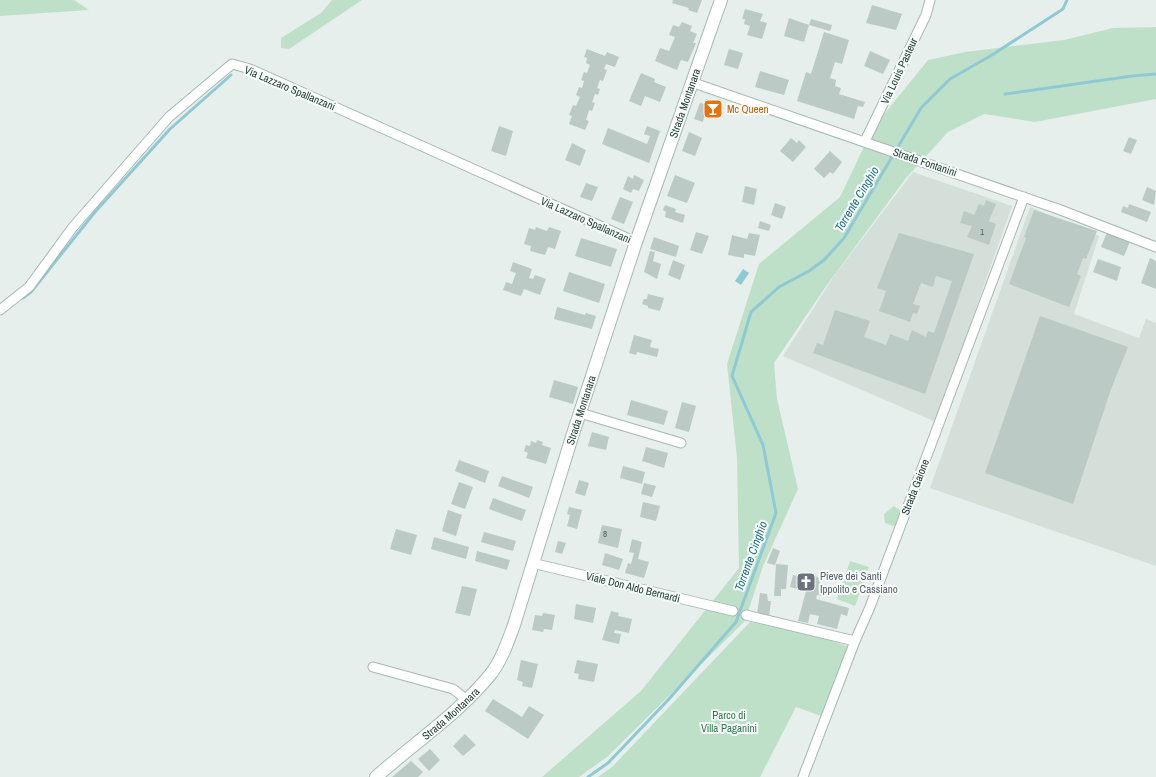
<svg xmlns="http://www.w3.org/2000/svg" width="1156" height="777" viewBox="0 0 1156 777" font-family="'Archivo Narrow',sans-serif">
	<style>
		.built { fill: #d4dfda }
		.green { fill: #bfe0c8 }
		.water { fill: #8ec9d4 }
		.lines { fill: none; stroke-linecap: round; stroke-linejoin: round }
		.stream { stroke: #8ec9d4; stroke-width: 3 }
		.building { fill: #bbcac4 }
		.street-casing { stroke: #a8b8b2; stroke-width: 11 }
		.secondary-casing { stroke: #a4bbb3; stroke-width: 14 }
		.street { stroke: #fff; stroke-width: 9 }
		.secondary { stroke: #fff; stroke-width: 12 }
		.labels { text-anchor: middle; dominant-baseline: central; stroke-width: 4; stroke-linejoin: round; paint-order: stroke }
		.number-label { font-size: 9px; fill: #4a645c }
		.street-label { font-size: 11px; fill: #24423a; stroke: #f7fbf9 }
		.food-label { font-size: 11px; fill: #c56008; stroke: #f7fbf9; text-anchor: start }
		.worship-label { font-size: 11px; fill: #5b616d; stroke: #f7fbf9; text-anchor: start }
		.park-label { font-size: 11px; fill: #2d7a4b; stroke: #f7fbf9 }
		.water-label { font-size: 12px; font-style: italic; fill: #1c6f80; stroke: #f7fbf9 }
	</style>
	<rect width="100%" height="100%" fill="#e6efeb"/>
	<path class="built" d="M913 172 1012 206 936 422 783 356 834 276Z
		M1030 207 1099 236 1074 314 1139 338 1146 319 1156 323V566L930 488Z"/>
	<path class="green" d="M0 0H74L89 10 0 16Z
		M332 0H362L289 49 281 48V38L321 13Z
		M1156 27V99L1035 122 984 114 948 132 906 178 827 285 774 363 777 399 798 489 763 566 745 621 607 757 579 777H542L641 691 739 568 737 458 727 364 759 264 840 197 873 128 928 60 965 52 1064 40 1113 28Z
		M894 506 901 511 898 523 893 526 885 523 884 514Z
		M850 561 869 567 855 606 837 599Z
		M750 622 821 637 850 647 824 717 796 707 760 777H598L612 767Z"/>
	<path class="water" d="M743 269 749 273 741 285 735 281Z"/>
	<g class="lines">
		<path class="stream" d="M1005 94 1132 76 1156 74
			M23 298 31 292 95 212 170 129 231 75
			M588 777 608 763 669 699 736 622 776 513 763 445 732 376 751 312 779 287 809 271 824 260 844 238 921 108 950 79 992 55 1063 9 1067 0"/>
	</g>
	<path class="building" d="M673 0H702L697 13 688 10 689 8 672 3Z
		M872 5 902 14 896 30 866 23Z
		M745 9 763 14 760 21 767 23 762 39 747 35 750 26 744 24 745 19H742Z
		M789 18 809 25 804 42 784 36Z
		M811 19 832 25 830 31 809 25Z
		M682 22 692 26 690 31 697 34 693 43H696L688 62 681 60 677 70 655 61 660 48 669 51 675 37 669 35 673 25 679 27Z
		M824 32 849 40 842 64 835 62 830 78 836 80 835 86 841 88 839 94 865 102 863 107 858 106 854 119 797 101 806 72 811 74Z
		M587 49 605 56 607 52 619 57 615 67 606 64 604 69 607 70 603 81 600 80 597 88 600 89 598 95 595 94 592 102 595 103 592 111 589 110 586 120 589 121 585 130 569 124 572 116 569 115 573 105 576 106 580 97 576 95 579 87 582 88 584 81 581 80 584 72 587 73 590 65 586 63 587 58 584 57Z
		M729 49 743 53 738 69 724 65Z
		M870 51 890 60 883 74 864 66Z
		M760 71 789 80 784 95 755 87Z
		M641 73 655 79 654 82 666 87 660 102 645 96 641 106 629 101Z
		M706 99 717 103 711 119 704 117 703 122 694 119 700 103 704 104Z
		M499 126 513 131 506 156 491 151Z
		M647 126 660 131 649 163 602 144 608 128 647 144 650 136 644 134Z
		M689 132 702 138 695 156 682 151Z
		M1129 137 1137 140 1131 154 1123 151Z
		M791 138 797 143 799 140 806 147 793 162 780 151Z
		M572 143 586 150 580 166 565 160Z
		M830 151 842 162 833 174 830 172 824 178 814 169Z
		M634 175 644 180 639 191 633 189 631 193 623 189 628 176 633 179Z
		M675 175 695 183 687 203 667 196Z
		M586 183 598 187 592 201 580 197Z
		M745 186 757 189 754 205 742 202Z
		M1147 187 1156 191 1154 205 1142 200Z
		M620 197 633 202 624 224 611 219Z
		M986 200 996 204 989 221 996 224 989 245 967 237 972 226 960 223 964 211 974 215 979 204 984 206Z
		M775 203 786 207 782 219 771 215Z
		M1129 204 1151 212 1147 222 1121 212 1123 206 1128 208Z
		M665 205 676 209 675 212 685 215 683 223 665 217 666 212 663 210Z
		M1034 210 1097 231 1086 259 1083 258 1077 274 1081 276 1069 307 1009 284 1026 238 1024 237Z
		M760 221 771 225 769 231 758 228Z
		M536 227 547 231 549 227 561 231 555 249 548 247 545 255 530 251 531 246 524 244 529 228 535 230Z
		M1108 230 1131 239 1124 256 1101 247Z
		M696 232 709 236 702 254 690 250Z
		M749 233 760 235 755 256 744 254V258L728 255 732 235 747 239Z
		M899 233 974 254 925 394 813 353 817 343 823 345 835 310 870 321 864 337 886 345 890 334 908 341 912 330 926 337 928 331 934 333 952 281 936 276 933 287 921 283 913 304 920 306 917 314 913 313 910 322 879 311 886 291 877 288Z
		M654 237 679 246 676 257 650 249Z
		M581 238 617 249 611 267 575 256Z
		M650 251 655 252 653 261 661 264 657 279 644 272Z
		M1150 258 1156 261V289L1141 283Z
		M1098 259 1121 267 1117 281 1093 272Z
		M673 260 685 265 680 280 668 275Z
		M513 262 532 269 529 278 533 279 535 275 546 279 540 295 524 289 521 296 503 290 506 282 512 284 516 273 510 271Z
		M569 272 605 284 599 303 563 291Z
		M648 294 664 298 660 311 648 308V306L642 304 644 299H647Z
		M557 307 585 315 586 313 596 316 592 329 554 319Z
		M1040 316 1128 347 1111 389 1073 504 985 473Z
		M634 335 652 340 650 347 659 349 657 357 637 352 636 355 629 353Z
		M554 380 578 387 573 404 549 397Z
		M631 400 668 411 664 425 627 415Z
		M682 402 696 406 689 432 675 428Z
		M592 432 609 437 606 450 588 446Z
		M537 440 543 442 542 445 551 448 546 464 526 458 528 453 524 451 526 445 530 446 531 441 536 443Z
		M646 447 668 453 664 468 642 461Z
		M459 460 489 471 485 483 455 471Z
		M623 466 645 472 642 484 620 478Z
		M502 476 533 487 529 498 498 486Z
		M579 480 589 483 585 496 575 493Z
		M459 482 473 487 465 509 451 504Z
		M644 483 656 486 652 497 641 494Z
		M493 498 526 510 522 521 489 509Z
		M643 502 660 506 656 521 640 517Z
		M569 507 582 510 577 529 567 526 570 515 567 514Z
		M448 510 462 515 456 536 442 531Z
		M602 525 622 529 618 548 598 543Z
		M396 529 417 535 411 555 390 549Z
		M484 532 516 541 513 551 481 542Z
		M434 537 469 547 466 559 431 549Z
		M632 539 642 542 638 559 649 562 644 578 625 573 628 563 631 564 634 553 629 552Z
		M558 541 566 543 562 554 555 552Z
		M773 548 780 551 775 565 767 563Z
		M477 551 510 560 507 570 475 561Z
		M605 553 623 559 619 570 602 565Z
		M776 564 788 565 786 589H781V596H774Z
		M802 573 821 578 819 586 826 588 827 593 823 596 817 595 816 599 849 608 847 616 841 614 837 629 817 624 819 616 810 614 808 623 798 621 806 591 790 587 793 575 801 577Z
		M462 586 477 589 470 616 455 613Z
		M760 593 767 594 768 601H771L769 617 757 614Z
		M576 604 596 608 593 623 574 619Z
		M611 611 619 613 618 616 632 619 629 633 615 630 614 633 621 634 619 644 602 640Z
		M543 613 555 615 552 630 544 629 543 632 532 630 535 615 542 616Z
		M521 660 538 664 532 688 522 686 523 682 517 680Z
		M577 660 598 664 594 682 578 679 579 674 574 673Z
		M493 699 522 717 529 706 544 715 528 739 485 711Z
		M465 734 476 745 463 756 453 746Z
		M430 749 440 760 429 771 418 759Z
		M411 761 423 772 418 777H392Z"/>
	<g class="lines">
		<defs>
			<path id="street" d="M691 82 1058 209 1156 247
				M865 141 926 15 930 0
				M0 310 29 287 73 227 169 117 232 64 250 69 636 242
				M580 413 681 443
				M532 563 733 611
				M746 615 855 641
				M373 667 453 689 467 700
				M803 777 855 641 870 607 1024 197"/>
			<g id="secondary">
				<path id="s1" d="M376 777C414 743 458 714 490 675 502 660 508 641 514 625L571 440 636 242 721 0"/>
			</g>
		</defs>
		<use href="#street" class="street-casing"/>
		<use href="#secondary" class="secondary-casing"/>
		<use href="#street" class="street"/>
		<use href="#secondary" class="secondary"/>
	</g>
	<defs>
		<symbol id="bar-square" viewBox="-11 -11 22 22"><rect x="-9" y="-9" width="18" height="18" rx="4" fill="#e8710a" stroke="#f7fbf9"/><path d="M-6-5H6L.8 .8V4.5H3.5V6h-7V4.5H-.8V.8Z" fill="#fff"/></symbol>
		<symbol id="church-square" viewBox="-11 -11 22 22"><rect x="-9" y="-9" width="18" height="18" rx="4" fill="#6b7280" stroke="#f7fbf9"/><path d="M-1.2-6h2.4v3.5h3.3v2.4h-3.3V6h-2.4V-.1h-3.3v-2.4h3.3Z" fill="#fff"/></symbol>
	</defs>
	<g fill-rule="evenodd">
		<use href="#bar-square" x="702" y="98" width="22" height="22"/>
		<use href="#church-square" x="795" y="571" width="22" height="22"/>
	</g>
	<g class="labels">
		<g class="number-label">
			<text x="982" y="232">1</text>
			<text x="605" y="534">8</text>
		</g>
		<g class="street-label">
			<text transform="translate(899 71) rotate(-65)">Via Louis Pasteur</text>
			<text transform="translate(290 88) rotate(23)">Via Lazzaro Spallanzani</text>
			<text stroke="none"><textPath href="#s1" startOffset="758">Strada Montanara</textPath></text>
			<text transform="translate(925 162) rotate(19)">Strada Fontanini</text>
			<text transform="translate(586 220) rotate(24)">Via Lazzaro Spallanzani</text>
			<text stroke="none"><textPath href="#s1" startOffset="434">Strada Montanara</textPath></text>
			<text transform="translate(915 487) rotate(-69)">Strada Gaione</text>
			<text transform="translate(633 587) rotate(14)">Viale Don Aldo Bernardi</text>
			<text stroke="none"><textPath href="#s1" startOffset="98">Strada Montanara</textPath></text>
		</g>
		<g class="food-label">
			<text x="727" y="109">Mc Queen</text>
		</g>
		<g class="worship-label">
			<text x="820" y="576">Pieve dei Santi<tspan x="820" dy="13">Ippolito e Cassiano</tspan></text>
		</g>
		<g class="park-label">
			<text x="729" y="715">Parco di<tspan x="729" dy="13">Villa Paganini</tspan></text>
		</g>
		<g class="water-label">
			<text transform="translate(857 199) rotate(-59)">Torrente Cinghio</text>
			<text transform="translate(751 556) rotate(-70)">Torrente Cinghio</text>
		</g>
	</g>
</svg>
